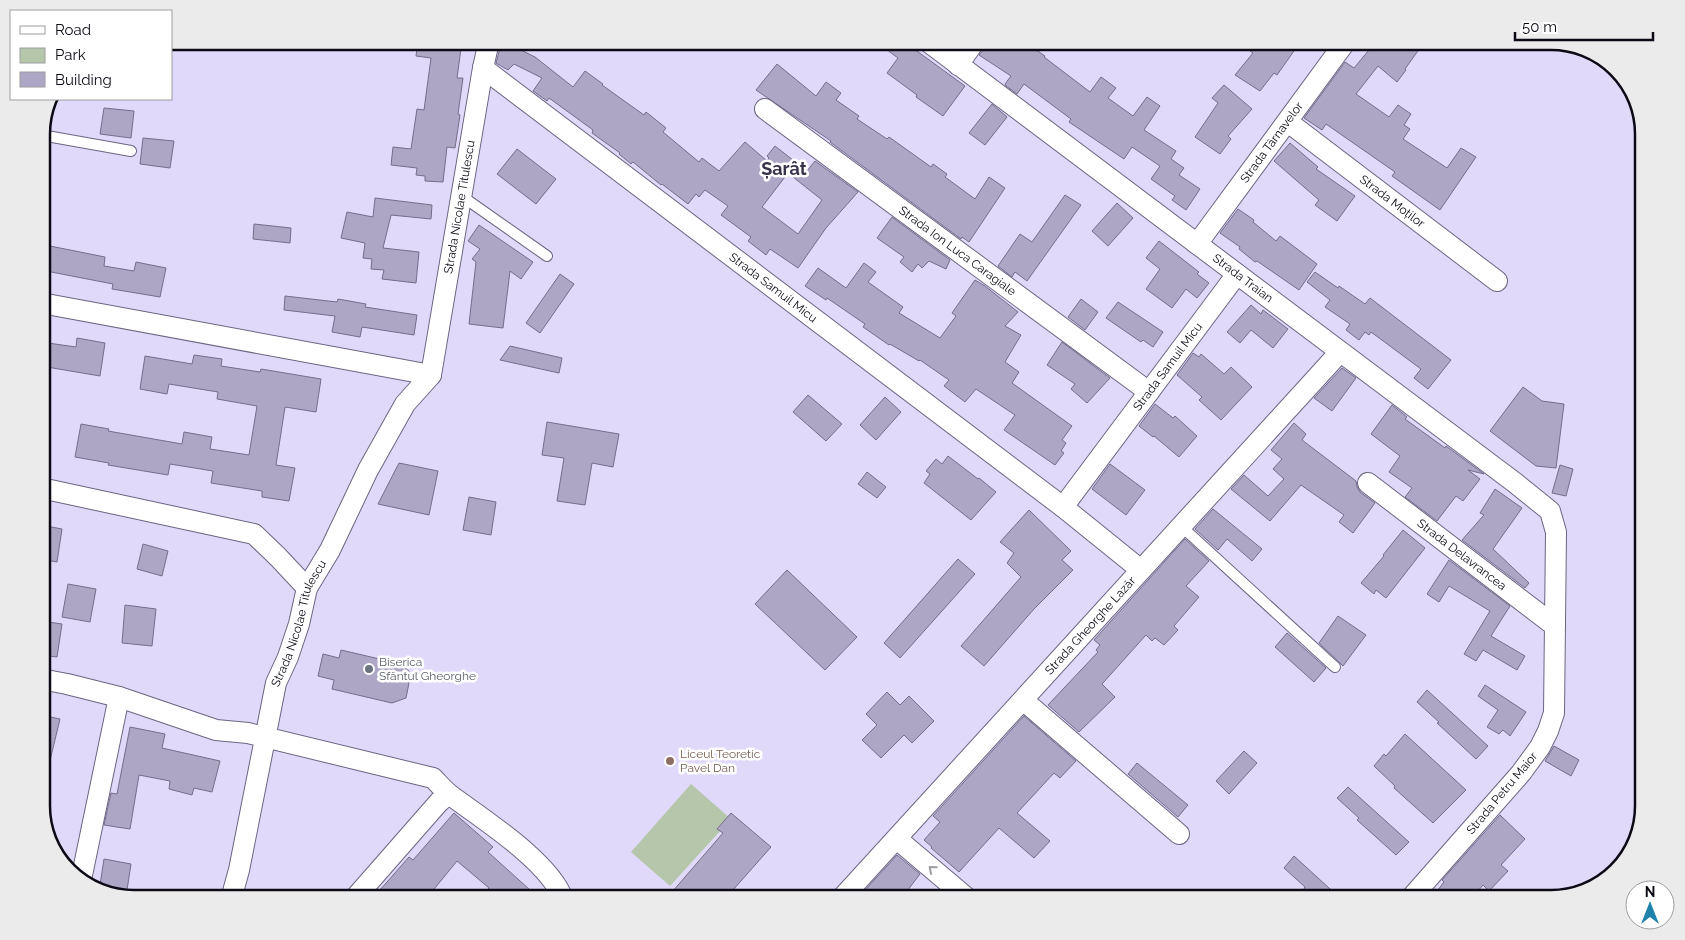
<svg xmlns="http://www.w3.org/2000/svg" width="1685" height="940" viewBox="0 0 1685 940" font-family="Raleway,sans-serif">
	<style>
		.green { fill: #b5c6aa }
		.building { fill: #aea6c5; stroke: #756d8a; fill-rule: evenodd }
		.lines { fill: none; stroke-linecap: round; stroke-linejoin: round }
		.lane-casing { stroke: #6c6581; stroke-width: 12 }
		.street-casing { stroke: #6c6581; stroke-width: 22 }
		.lane { stroke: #fff; stroke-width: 10 }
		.street { stroke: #fff; stroke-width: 20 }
		.oneway { stroke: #9e9da1 }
		.worship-dot { fill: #6b7280; stroke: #fff; stroke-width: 2 }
		.education-dot { fill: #8d6e63; stroke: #fff; stroke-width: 2 }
		.labels { text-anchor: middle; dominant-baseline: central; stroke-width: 5; stroke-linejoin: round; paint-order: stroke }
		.street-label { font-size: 12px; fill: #0d0a15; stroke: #fff }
		.worship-label { font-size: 12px; fill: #5b616d; stroke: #fff; text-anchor: start }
		.education-label { font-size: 12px; fill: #785e54; stroke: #fff; text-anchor: start }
		.district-label { font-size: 18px; font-weight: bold; fill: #39324b; stroke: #fff }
		.rim { fill: none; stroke: #0d0a15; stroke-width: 2.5 }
	</style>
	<rect width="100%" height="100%" fill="#e1d9fa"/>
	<path class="green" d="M691 784 731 819 670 886 631 852Z"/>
	<path class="building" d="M418 41H462L457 78H463L458 114 460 115 455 148 447 147 443 182 425 181V176L416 175 417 168 391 165 393 147 411 149 417 109 424 110 431 58 416 56Z
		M503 41 535 57 573 87 585 71 603 84 602 85 644 115 646 112 666 128 663 132 699 162 702 158 719 171 745 142 767 161 769 158 767 156 775 146 807 171 815 161 858 192 826 228 798 268 770 249 766 255 748 241 751 237 721 215 728 206 705 190 699 197 696 194 688 204 662 184 661 185 633 162 631 164 619 154 620 153 592 133 593 130 549 98 547 101 533 91 542 78 514 64 508 70 496 63 500 48ZM788 173 822 200 798 234 762 207Z
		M875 41H903L965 86 943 116 916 97 917 95 887 73 898 58Z
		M987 41H1023L1045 56 1044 57 1090 92 1101 77 1116 88 1108 98 1133 116 1147 97 1160 106 1144 130 1176 151 1171 159 1184 168 1179 175 1200 189 1186 210 1172 200 1175 196 1151 179 1160 166 1132 147 1124 159 1069 122 1071 119 1024 84 1017 94 1006 86 1005 84 1011 76 979 55 985 48Z
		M1256 41H1301L1277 75 1274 73 1260 91 1235 75 1253 53 1250 51Z
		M1384 41H1425L1405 69 1406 70 1397 82 1378 66 1356 94 1389 117 1398 105 1411 114 1404 125 1410 129 1403 139 1447 168 1461 148 1476 157 1440 210 1392 176 1395 172 1326 124 1322 130 1304 118 1345 62 1354 68 1374 44 1379 48Z
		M777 64 816 96 826 82 841 93 836 100 859 116 857 119 887 139 889 137 931 167 933 164 947 174 945 177 975 199 989 177 1005 188 969 242 962 237 961 239 830 142 831 141 756 90Z
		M1224 85 1252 109 1228 136 1231 139 1220 154 1195 137 1218 103 1212 98Z
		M992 104 1007 117 985 145 969 133Z
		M104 108 134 111 131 138 100 134Z
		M143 138 174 141 170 168 140 164Z
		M1290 143 1318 167 1316 169 1355 196 1337 221 1315 205 1319 200 1274 161Z
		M517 149 556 179 536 204 497 174Z
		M1065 195 1081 205 1027 281 1015 272 1012 277 998 266 1020 234 1032 242Z
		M375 198 432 205 431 219 391 215 383 248 419 252 416 283 382 279 384 270 371 269 372 259 363 258 365 243 341 238 347 212 373 217Z
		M1117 203 1133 218 1108 246 1092 231Z
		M1238 209 1254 220 1253 222 1276 241 1280 236 1317 264 1299 290 1257 261 1255 262 1239 249 1240 247 1220 233Z
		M892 217 950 260 946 269 929 261 922 268 918 264 912 272 900 262 904 257 877 238Z
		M254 224 291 228 290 243 253 239Z
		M479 225 533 262 521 279 510 271 503 328 469 324 476 262 472 259 480 249 468 241Z
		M1159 241 1199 272 1197 274 1209 283 1197 298 1186 289 1172 308 1146 289 1160 269 1146 258Z
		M45 245 105 257 104 266 134 271 136 262 166 268 160 297 112 289 113 284 41 270Z
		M864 263 876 272 868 282 903 307 899 313 940 338 956 316 952 313 975 280 985 286 1018 312 1005 326 1021 335 1005 362 1019 372 1012 383 1072 426 1062 440 1066 443 1061 451 1064 453 1055 465 1004 430 1015 415 976 389 965 402 944 386 949 380 920 360 919 361 890 344 889 345 863 327 865 324 827 298 826 300 805 286 818 268 846 288Z
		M1315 272 1338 288 1339 286 1365 304 1370 298 1451 360 1428 389 1414 378 1421 369 1371 332 1369 335 1365 332 1359 340 1346 330 1350 324 1325 307 1330 300 1307 282Z
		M560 274 574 284 540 333 526 323Z
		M285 296 337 302 338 299 366 304 365 307 417 315 414 335 362 327 360 337 332 332 335 316 284 310Z
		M1081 299 1098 312 1085 330 1068 317Z
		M1118 302 1163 332 1153 347 1143 340 1141 342 1106 318Z
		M1251 305 1261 314 1263 310 1288 329 1273 348 1251 330 1240 343 1227 332Z
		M77 338 105 343 100 376 41 366V342L76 347Z
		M1062 342 1110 378 1087 403 1071 389 1075 384 1047 365Z
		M510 346 562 358 559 373 500 360Z
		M1193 353 1199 357 1201 354 1224 374 1231 367 1252 387 1221 420 1199 400 1202 397 1177 375Z
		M194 355 222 359 221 366 260 372 261 369 321 379 316 412 285 407 276 465 295 468 289 501 262 497V491L211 483 213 471 170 464 168 475 108 465 109 463 75 457 81 424 109 429 108 431 182 444 184 432 212 437 210 449 249 455 257 406 217 399 218 392 169 384 167 394 140 389 145 356 192 364Z
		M1342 368 1356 378 1332 411 1314 398Z
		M1523 387 1542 401 1564 404 1556 468 1536 466 1490 431Z
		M808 395 842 424 826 441 793 412Z
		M885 397 901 412 876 440 860 425Z
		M1155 404 1173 418 1175 416 1197 436 1179 457 1154 436 1153 437 1139 426Z
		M1392 405 1407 417 1405 419 1445 448 1446 446 1484 474 1468 470 1480 479 1463 501 1456 496 1437 521 1405 497 1412 488 1389 472 1400 456 1371 434Z
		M547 422 619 434 613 467 592 463 585 505 557 501 564 458 542 455Z
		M1294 423 1306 434 1302 440 1356 481 1357 487 1360 492 1375 503 1353 533 1339 522 1344 515 1301 485 1270 521 1231 489 1244 475 1268 496 1284 479 1273 469 1282 459 1271 450Z
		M948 456 978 479 979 478 996 492 971 520 924 483 930 474 926 471 936 459 942 464Z
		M399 463 438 471 429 515 378 504Z
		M1110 464 1145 490 1126 515 1092 489Z
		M1560 465 1573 469 1566 496 1552 493Z
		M867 472 886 487 877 498 858 484Z
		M1495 489 1522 508 1493 549 1529 583 1525 588 1462 540 1484 515 1480 513Z
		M469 497 496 502 491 535 463 530Z
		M1213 509 1262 549 1252 561 1227 539 1218 550 1195 529Z
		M1029 510 1071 551 1062 560 1073 570 1034 609 984 666 961 646 1021 577 1007 563 1014 553 1000 542Z
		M41 525 62 529 57 562 41 559Z
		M1403 530 1425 548 1386 598 1376 590 1374 594 1361 583 1384 556 1383 555Z
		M1185 539 1209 561 1186 586 1199 597 1174 626 1178 630 1164 645 1155 638 1152 641 1146 635 1102 684 1115 697 1079 732 1048 705 1098 652 1096 650 1100 645 1094 640Z
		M143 544 168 551 162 576 137 569Z
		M958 559 975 574 900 658 884 643Z
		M1449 560 1510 606 1491 636 1525 656 1517 670 1483 650 1476 661 1464 654 1490 611 1449 586 1439 602 1427 594Z
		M787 570 857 637 825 670 755 604Z
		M68 584 96 589 90 622 62 617Z
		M125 605 156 609 152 646 122 643Z
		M1338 616 1366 635 1343 666 1319 643Z
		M41 621 62 624 57 657 41 655Z
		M1287 633 1326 668 1314 682 1275 647Z
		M341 650 401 664 411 673 406 698 392 703 332 689 334 680 318 676 323 654 339 658Z
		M1485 685 1526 712 1510 736 1503 730 1499 734 1487 727 1498 710 1478 696Z
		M1427 690 1488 746 1476 759 1437 723 1439 722 1417 702Z
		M887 692 900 705 909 696 934 721 912 743 904 735 881 758 862 740 877 725 866 714Z
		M41 715 60 719 47 773 41 772Z
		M1024 716 1076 761 1060 778 1054 773 1017 813 1050 841 1034 858 999 828 959 872 931 848 932 847 924 840 940 822 933 816Z
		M130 727 165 734 162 748 220 761 212 792 194 788 192 795 169 789 170 781 139 775 130 829 104 825 111 793 117 794Z
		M1405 734 1466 790 1433 823 1394 788 1395 786 1374 766 1384 754 1386 756Z
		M1554 746 1579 760 1571 776 1545 761Z
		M1244 751 1257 763 1229 794 1216 781Z
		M1137 763 1188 805 1178 817 1128 774Z
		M1348 787 1409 842 1396 855 1357 820 1359 818 1337 798Z
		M454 813 493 847 488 852 540 899H499L488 889 489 888 457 861 426 899H372L409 857 413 860Z
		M731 813 771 847 725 899H666L723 833 717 829Z
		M1500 815 1525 839 1501 865 1508 871 1489 891 1483 885 1471 899H1431L1444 882 1442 880Z
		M897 855 920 874 901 899H877L866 889Z
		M1294 856 1341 899H1314L1304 889 1305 887 1284 868Z
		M104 859 131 864 127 890 100 885Z"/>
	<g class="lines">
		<defs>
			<path id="lane" d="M41 135 131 151
				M463 197 547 256
				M1181 526 1335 667"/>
			<g id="street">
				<path id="s1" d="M927 41 1514 482 1550 511 1556 532 1554 713 1548 731 1540 747 1521 773 1410 899"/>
				<path d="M958 65 975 41"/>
				<path id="s2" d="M483 68 1063 507 1141 570"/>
				<path id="s3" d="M765 109 1149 392"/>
				<path id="s4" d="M1288 122 1497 281"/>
				<path id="s5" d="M1197 244 1346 41"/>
				<path d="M41 303 431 375"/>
				<path id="s6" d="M1368 483 1555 626"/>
				<path d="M41 488 254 534 278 557 307 588"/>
				<path id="s7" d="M1063 507 1237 274"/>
				<path d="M41 679 67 684 119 697 216 730 248 733 433 778C439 784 445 792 453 797 484 820 550 862 563 899"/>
				<path d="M1023 700 1179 834"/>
				<path d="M897 839 968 899"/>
				<path d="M81 880 119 697"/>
				<path id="s8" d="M231 899 239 870 276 683 288 657 299 624 307 588 330 550 368 470 405 404 431 375 483 68 489 41"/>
				<path d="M354 899 439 802 445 797H452"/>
				<path id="s9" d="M841 899 1340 352"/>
			</g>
		</defs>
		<use href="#lane" class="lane-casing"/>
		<use href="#street" class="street-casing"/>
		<use href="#lane" class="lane"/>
		<use href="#street" class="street"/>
	</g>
	<defs><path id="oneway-chevron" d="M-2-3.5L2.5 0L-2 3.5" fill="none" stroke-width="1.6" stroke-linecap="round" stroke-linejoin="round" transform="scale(1.25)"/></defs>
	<use class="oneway" href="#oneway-chevron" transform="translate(932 869) rotate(-140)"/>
	<circle class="worship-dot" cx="369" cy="669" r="5"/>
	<circle class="education-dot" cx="670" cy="761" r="5"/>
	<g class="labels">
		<g class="street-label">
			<text stroke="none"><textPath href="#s5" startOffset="126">Strada Târnavelor</textPath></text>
			<text stroke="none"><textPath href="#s4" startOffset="131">Strada Moților</textPath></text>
			<text stroke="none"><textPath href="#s8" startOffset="739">Strada Nicolae Titulescu</textPath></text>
			<text stroke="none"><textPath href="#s3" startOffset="239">Strada Ion Luca Caragiale</textPath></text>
			<text stroke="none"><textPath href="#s1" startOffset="395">Strada Traian</textPath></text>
			<text stroke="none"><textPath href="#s2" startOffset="364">Strada Samuil Micu</textPath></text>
			<text stroke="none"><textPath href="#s7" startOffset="175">Strada Samuil Micu</textPath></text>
			<text stroke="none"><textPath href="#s6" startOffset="118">Strada Delavrancea</textPath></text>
			<text stroke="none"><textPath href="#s8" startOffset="285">Strada Nicolae Titulescu</textPath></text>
			<text stroke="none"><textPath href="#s9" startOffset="370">Strada Gheorghe Lazăr</textPath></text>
			<text transform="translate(1502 793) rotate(-50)">Strada Petru Maior</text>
		</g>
		<g class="worship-label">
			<text x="379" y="662">Biserica<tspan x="379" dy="14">Sfântul Gheorghe</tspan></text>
		</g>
		<g class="education-label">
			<text x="680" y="754">Liceul Teoretic<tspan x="680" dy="14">Pavel Dan</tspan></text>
		</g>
		<g class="district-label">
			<text x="784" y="168">Șarât</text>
		</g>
	</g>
	<path d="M0 0H1685V940H0ZM134 50H1551A84 84 0 0 1 1635 134V806A84 84 0 0 1 1551 890H134A84 84 0 0 1 50 806V134A84 84 0 0 1 134 50Z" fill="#ecebec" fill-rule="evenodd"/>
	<path class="rim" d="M134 50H1551A84 84 0 0 1 1635 134V806A84 84 0 0 1 1551 890H134A84 84 0 0 1 50 806V134A84 84 0 0 1 134 50Z"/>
	<rect x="10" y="10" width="162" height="90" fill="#ffffff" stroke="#9e9da1"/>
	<rect x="20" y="26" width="25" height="8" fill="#ffffff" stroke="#9e9da1"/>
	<text x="55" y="35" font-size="15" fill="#0d0a15">Road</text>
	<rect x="20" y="48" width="25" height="15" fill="#b5c6aa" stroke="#9e9da1"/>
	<text x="55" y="60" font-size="15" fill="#0d0a15">Park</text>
	<rect x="20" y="72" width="25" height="15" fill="#aea6c5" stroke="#9e9da1"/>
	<text x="55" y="85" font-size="15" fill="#0d0a15">Building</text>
	<g transform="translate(1650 905)"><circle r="24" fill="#ffffff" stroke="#9e9da1"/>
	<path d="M0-4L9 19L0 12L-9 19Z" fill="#1f82ad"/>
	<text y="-8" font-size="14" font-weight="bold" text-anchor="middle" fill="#0d0a15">N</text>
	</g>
	<path d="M1515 32v8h138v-8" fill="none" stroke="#0d0a15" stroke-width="2.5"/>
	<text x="1522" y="32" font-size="15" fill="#0d0a15" stroke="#ffffff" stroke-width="4" paint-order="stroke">50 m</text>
</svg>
